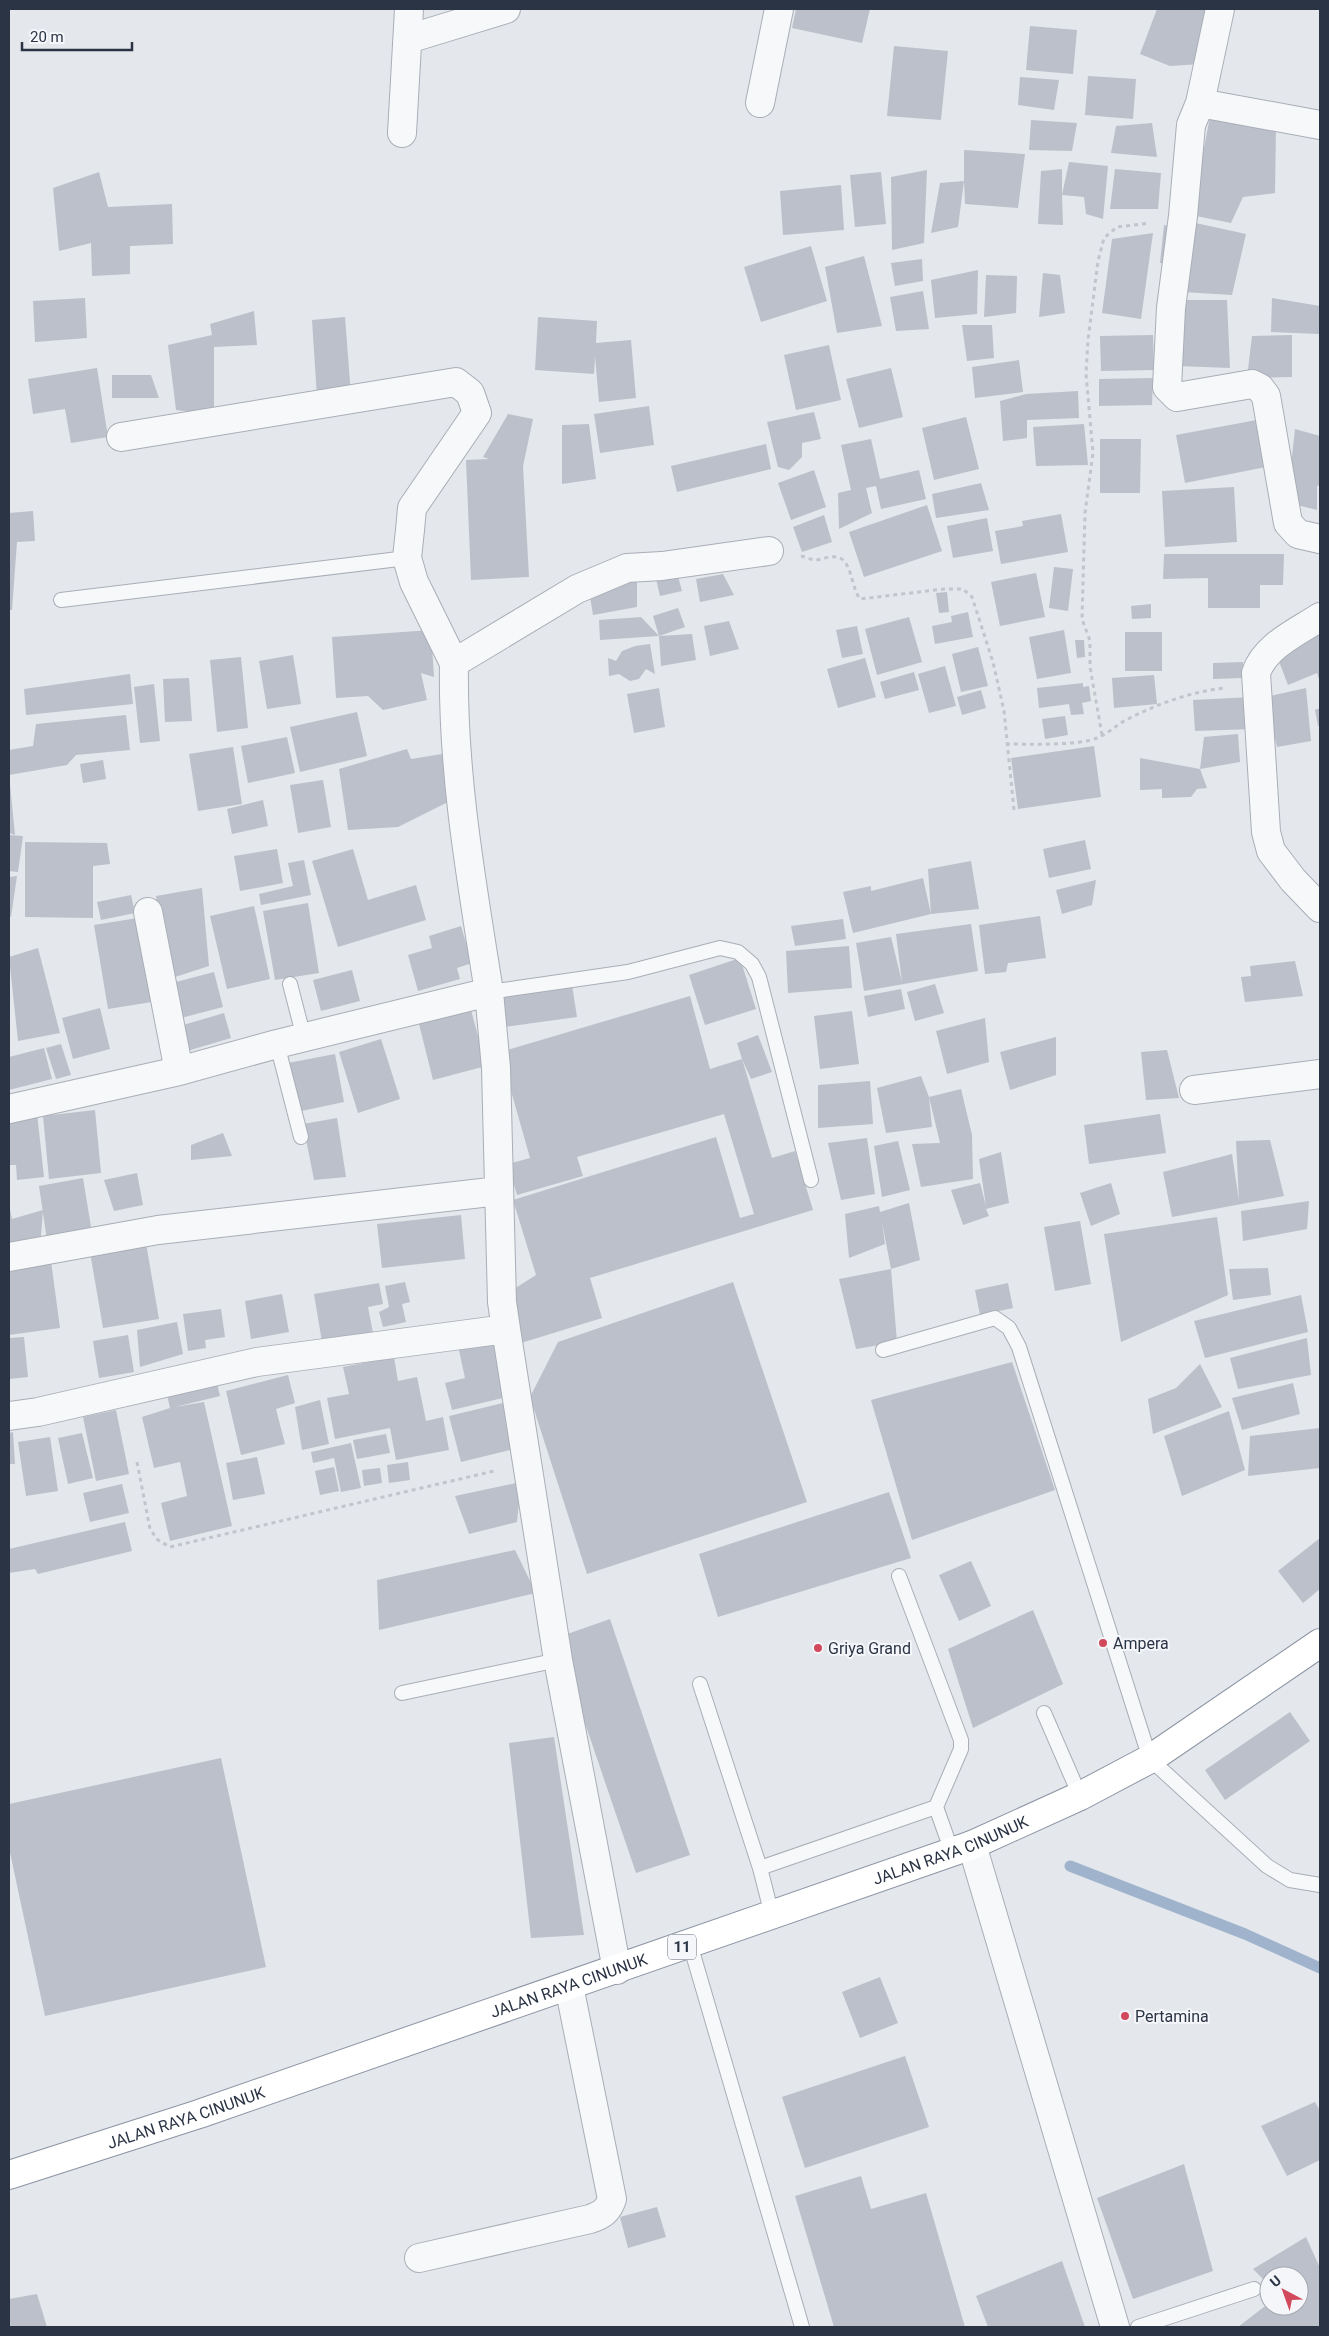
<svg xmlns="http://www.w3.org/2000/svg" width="1329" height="2336" viewBox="0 0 1329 2336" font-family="Roboto,sans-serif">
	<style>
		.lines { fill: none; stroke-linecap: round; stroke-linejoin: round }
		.stream { stroke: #9fb4cc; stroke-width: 11 }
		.building { fill: #bbc0ca }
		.lane-casing { stroke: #a9aeb7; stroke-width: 16 }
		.street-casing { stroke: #a9aeb7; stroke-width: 30 }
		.highway-casing { stroke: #8b94a3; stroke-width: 30 }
		.path { stroke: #c2c5cb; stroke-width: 3; stroke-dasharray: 4 4; stroke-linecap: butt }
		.lane { stroke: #f7f8fa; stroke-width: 14 }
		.street { stroke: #f7f8fa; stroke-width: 28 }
		.highway { stroke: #fff; stroke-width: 28 }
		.poi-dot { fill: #d1495b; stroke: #f4f6f9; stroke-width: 2 }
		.labels { text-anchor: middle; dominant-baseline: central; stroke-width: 4; stroke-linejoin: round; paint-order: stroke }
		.shield { fill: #f4f6f9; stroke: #676e7b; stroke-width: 1 }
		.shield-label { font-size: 15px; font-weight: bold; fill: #2b3445 }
		.poi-label { font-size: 16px; fill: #2b3445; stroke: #f4f6f9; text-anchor: start }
		.street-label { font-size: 16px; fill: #2b3445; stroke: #f4f6f9 }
	</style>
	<rect width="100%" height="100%" fill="#e4e7ec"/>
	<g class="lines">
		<path class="stream" d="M1070 1866 1245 1934 1320 1968"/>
	</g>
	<path class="building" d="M796 9H870L862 43 792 28Z
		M1157 9H1215L1201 64 1170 66 1140 54Z
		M1030 26 1077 30 1073 74 1026 70Z
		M894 46 948 51 941 120 887 116Z
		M1088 76 1136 79 1133 119 1085 115Z
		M1020 77 1059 80 1054 110 1018 105Z
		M1210 117 1276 123 1275 193 1243 197 1231 223 1191 215Z
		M1031 120 1077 123 1072 151 1029 150Z
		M1152 123 1157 157 1111 153 1116 126Z
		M964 150 1025 154 1018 208 965 204 964 181 958 227 931 233 940 183 964 181Z
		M1069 162 1108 166 1103 219 1086 214 1084 197 1062 195 1063 225 1038 224 1041 171 1062 169V195Z
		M1115 169 1161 173 1158 209H1110Z
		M927 170 924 243 892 250 891 177Z
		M99 172 108 207 172 204 173 244 130 246V274L92 276 91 243 59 251 53 188Z
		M881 172 886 224 855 227 850 175Z
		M841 185 844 230 783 235 780 191Z
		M1191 222 1246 234 1232 295 1183 292Z
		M1164 225 1179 227 1175 265 1160 263Z
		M1153 233 1141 319 1102 313 1112 239Z
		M811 246 827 301 761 322 744 267Z
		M864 256 882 326 837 333 825 267Z
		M922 259 923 281 895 286 891 263Z
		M978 270 977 314 935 318 931 280Z
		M1043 273 1060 275 1065 313 1039 317Z
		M986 275 1017 276 1016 313 984 317Z
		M923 291 929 329 896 331 890 297Z
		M85 298 87 338 35 342 33 301Z
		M1272 298 1320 306 1319 334 1271 332Z
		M1182 300H1227L1230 368 1177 366Z
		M254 311 257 345 214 347V415L176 410 168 345 212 335 210 324Z
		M345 317 351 395 317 397 312 320Z
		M538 317 597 321 596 343 631 340 636 398 599 402 595 356 594 374 535 370Z
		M962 325H992L994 358 967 361Z
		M1153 335 1154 370 1101 371 1100 336Z
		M1292 335V377L1247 378 1252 336Z
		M829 345 841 400 796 410 784 355Z
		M1019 360 1023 392 975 398 972 367Z
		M97 368 108 437 71 443 65 409 33 414 28 379Z
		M891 368 903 417 859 428 846 379Z
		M112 375H151L159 398H112Z
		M1153 378 1152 405 1099 406V379Z
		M1078 391 1079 418 1027 420V438L1003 441 1000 401 1026 394Z
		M649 406 654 445 600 453 594 414Z
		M814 412 821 439 802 443V457L789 470 778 467 767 422Z
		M508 414 533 419 523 466 529 577 471 580 466 460 489 459 483 457Z
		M966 417 979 469 934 480 922 428Z
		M1262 419 1271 466 1185 483 1176 435Z
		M589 424 596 479 562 484V425Z
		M1084 424 1088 465 1036 466 1033 427Z
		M1295 429 1320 436V485L1317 486V510L1293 504 1290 475Z
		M871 439 880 479 919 470 926 499 881 509 876 486 866 488 872 513 839 529 838 493 851 490 841 445Z
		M1100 439H1141L1140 493H1100Z
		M766 444 771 469 677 492 671 466Z
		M814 470 826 507 791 520 778 483Z
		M981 483 989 510 936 518 932 494Z
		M1234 487 1237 542 1165 547 1162 491Z
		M927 505 942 551 864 577 849 532Z
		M33 511 35 541 17 542 12 610H9V513Z
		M1061 514 1068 552 1001 564 995 531 1023 526 1022 521Z
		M824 515 832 542 802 552 793 527Z
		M987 518 993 551 953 558 947 526Z
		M1164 554H1284L1283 585H1260V608H1208V578L1163 579Z
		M1054 567 1073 569 1068 611 1049 608Z
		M677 573 682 591 660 596 656 579Z
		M1036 573 1045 617 1000 626 991 582Z
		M723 574 734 595 700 602 696 579Z
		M637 578V607L593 615 589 590Z
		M947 592 949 612 939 613 936 593Z
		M1151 604V618L1132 619 1131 606Z
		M678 608 685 627 659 636 653 616Z
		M968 612 973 637 935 644 932 626 952 622 951 616Z
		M641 617 659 636 600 640 599 620Z
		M909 617 922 662 877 675 865 629Z
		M729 621 739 649 710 656 704 626Z
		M857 626 863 654 842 658 836 630Z
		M431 630 434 677 421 673 427 700 383 710 368 696 336 698 332 637Z
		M1064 630 1071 673 1037 679 1029 637Z
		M1125 632H1162V671H1125Z
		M1320 633V682L1317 673 1288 685 1275 651Z
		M692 634 696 660 661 666 659 636Z
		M1075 640H1084L1085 657 1077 658Z
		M650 644 655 674 646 669 639 679 630 681 619 674 609 676 608 658 616 661 622 651 635 646Z
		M978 647 988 686 961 692 952 654Z
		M293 655 301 704 267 709 259 661Z
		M241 657 248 728 217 732 210 660Z
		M865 658 876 697 838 708 827 669Z
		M1243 662V678L1213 679V663Z
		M945 666 956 706 929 713 918 674Z
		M914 672 919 690 885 699 880 682Z
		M130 674 133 704 26 715 24 689Z
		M1154 675 1157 704 1114 708 1112 678Z
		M189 678 192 721 165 722 163 679Z
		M1083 683V687L1089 686 1091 701 1082 703 1084 714 1071 715 1069 704 1039 708 1037 688Z
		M154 684 160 741 140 743 134 687Z
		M659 688 665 727 634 733 627 694Z
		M1306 688 1311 741 1277 747 1265 697Z
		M981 690 986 708 962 715 957 697Z
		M1252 697 1253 729 1195 731 1193 700Z
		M1320 708V725L1318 726 1315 710Z
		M357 712 367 756 300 772 290 727Z
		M126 715 130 750 76 755 67 765 9 775V750L33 746 36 724Z
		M1065 716 1068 735 1045 739 1042 719Z
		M1238 734 1240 762 1200 769 1204 737Z
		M287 737 295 773 248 783 241 746Z
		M1094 746 1101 797 1018 809 1011 758Z
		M233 747 242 804 198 811 189 754Z
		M407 749 411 759 442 754 450 801 398 827 348 830 339 769Z
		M1140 758 1200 769 1207 788 1197 789 1191 797 1162 798V789L1140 790Z
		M103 760 106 779 83 783 80 764Z
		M323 780 331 827 298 833 290 785Z
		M9 784H10L15 835 9 833Z
		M263 800 268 826 232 834 227 809Z
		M9 835 23 836 18 872 9 871Z
		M1085 840 1091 869 1049 878 1043 849Z
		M25 842 107 843 110 864 93 866V918L25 917Z
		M277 849 283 883 240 891 234 856Z
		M353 849 368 900 416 885 426 920 338 947 312 861Z
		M304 860 311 895 261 905 259 894 293 886 288 863Z
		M971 861 979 909 931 914 928 869Z
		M17 876 11 917 9 916V877Z
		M923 878 931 914 853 933 843 892 871 886V891Z
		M1096 880 1092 905 1062 914 1056 890Z
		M202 888 209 966 172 978 156 896Z
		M131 895 135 913 101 920 97 902Z
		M308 903 319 973 275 980 263 911Z
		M254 906 270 979 227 989 210 916Z
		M1040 916 1046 958 1008 963 1006 972 985 974 979 925Z
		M144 917 158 1001 108 1009 94 925Z
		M843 919 846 939 795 946 791 926Z
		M971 924 978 971 864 991 856 943 891 937 902 982 896 934Z
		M461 926 472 963 457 968 460 979 418 991 408 955 432 948 429 936Z
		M849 946 852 988 788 993 786 951Z
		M38 948 60 1033 18 1041 9 957Z
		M740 958 756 1009 705 1025 689 975Z
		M1295 961 1303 996 1245 1002 1241 977 1251 976 1250 966Z
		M352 970 360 1001 321 1011 313 980Z
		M214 972 223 1007 181 1018 172 983Z
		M935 984 944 1013 915 1021 907 992Z
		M572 985 577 1017 504 1027 500 996Z
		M901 989 905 1009 868 1017 864 996Z
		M690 996 710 1069 742 1059 737 1043 758 1035 772 1072 751 1079 742 1059 772 1158 795 1151 813 1210 590 1278 602 1318 521 1343 506 1294 536 1275 513 1200 716 1137 740 1218 754 1214 724 1114 577 1157 583 1176 517 1195 508 1164 530 1158 500 1052Z
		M100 1008 110 1049 73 1059 62 1018Z
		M471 1010 486 1066 433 1080 419 1024Z
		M852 1011 859 1064 820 1069 814 1016Z
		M224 1013 231 1038 187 1051 180 1026Z
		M985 1018 989 1062 947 1074 936 1031Z
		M1056 1037V1075L1010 1090 1000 1052Z
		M381 1039 400 1099 358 1113 339 1052Z
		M61 1044 71 1075 56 1079 46 1048Z
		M44 1048 52 1079 9 1090V1057Z
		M1167 1050 1179 1098 1146 1100 1141 1052Z
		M335 1054 344 1102 297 1112 288 1063Z
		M921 1076 929 1097 932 1127 886 1133 877 1088Z
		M870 1081 873 1124 818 1128V1085Z
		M961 1089 972 1135 973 1179 921 1187 912 1144 940 1143 929 1097Z
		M95 1110 101 1173 49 1179 43 1116Z
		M37 1113 44 1177 17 1180 16 1165H9V1116Z
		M1160 1114 1166 1153 1089 1164 1084 1125Z
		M337 1118 346 1177 314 1180 303 1124Z
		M223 1133 232 1156 191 1160V1145Z
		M867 1138 875 1194 841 1200 828 1143Z
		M1270 1140 1284 1196 1172 1217 1163 1172 1232 1154 1239 1201 1236 1141Z
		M898 1141 910 1190 882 1197 874 1146Z
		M1001 1152 1009 1203 986 1209 989 1216 963 1225 951 1190 980 1183 986 1206 979 1159Z
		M137 1173 143 1205 114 1211 104 1180Z
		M83 1178 92 1233 47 1240 39 1186Z
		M1111 1183 1120 1214 1091 1226 1080 1193Z
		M1309 1201 1307 1229 1243 1241 1241 1211Z
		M909 1203 920 1260 891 1269 882 1222 885 1244 849 1258 845 1214 879 1206 880 1212Z
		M9 1204 12 1219 43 1210 40 1248 9 1249Z
		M461 1215 465 1259 382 1268 377 1224Z
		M1217 1217 1228 1295 1121 1342 1104 1234Z
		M1080 1221 1091 1284 1055 1291 1044 1227Z
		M146 1243 159 1319 103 1328 90 1252Z
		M51 1261 60 1328 9 1335V1266Z
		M1268 1268 1271 1295 1233 1300 1229 1269Z
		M891 1269 897 1342 856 1349 839 1279Z
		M405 1282 410 1302 402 1304 406 1322 383 1327 379 1312 389 1307 385 1286Z
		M733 1282 807 1502 587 1574 530 1397 558 1342Z
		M379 1283 383 1304 368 1307 373 1333 322 1342 314 1294Z
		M1008 1283 1013 1308 980 1315 975 1290Z
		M282 1294 289 1332 251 1339 245 1301Z
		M1301 1295 1308 1332 1205 1358 1194 1321Z
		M221 1309 225 1337 205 1340 206 1348 188 1351 183 1314Z
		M177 1322 183 1354 140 1367 137 1330Z
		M493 1333 507 1397 452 1410 445 1383 465 1378 457 1341Z
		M128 1335 134 1372 99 1378 93 1341Z
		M24 1337 28 1377 9 1379V1338Z
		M1307 1338 1311 1375 1238 1389 1230 1358Z
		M394 1357 398 1381 417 1377 426 1421 443 1417 449 1450 396 1460 390 1428 335 1439 327 1398 349 1394 343 1367Z
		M1012 1362 1055 1490 912 1540 871 1400Z
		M1200 1364 1222 1407 1153 1434 1148 1399 1176 1388Z
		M215 1374 220 1396 175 1407 204 1402 232 1526 170 1541 161 1503 187 1496 180 1462 154 1468 142 1417 170 1408 165 1386Z
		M288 1375 295 1403 276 1409 285 1444 241 1455 226 1391Z
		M1293 1383 1300 1414 1242 1430 1232 1398Z
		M320 1400 329 1444 302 1450 295 1407Z
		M503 1403 514 1449 461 1462 449 1416Z
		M116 1410 129 1474 96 1481 83 1417Z
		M1229 1411 1245 1470 1182 1496 1164 1436Z
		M1320 1428V1468L1248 1476 1250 1436Z
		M13 1432 15 1464H9V1433Z
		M82 1433 93 1478 68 1484 58 1438Z
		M386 1434 390 1453 357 1459 353 1440Z
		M50 1437 58 1491 26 1496 18 1442Z
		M351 1443 361 1488 341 1492 334 1458 313 1463 311 1452Z
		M257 1457 265 1494 233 1500 226 1463Z
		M408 1462 410 1480 389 1483 387 1465Z
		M334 1467 339 1491 320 1495 315 1471Z
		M380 1468 382 1483 364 1486 362 1470Z
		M521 1482 517 1522 469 1534 455 1496Z
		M122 1484 129 1513 90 1522 83 1493Z
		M889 1492 911 1558 718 1617 699 1554Z
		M125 1522 132 1551 38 1574 35 1569 9 1573V1549Z
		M1320 1538V1589L1303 1603 1278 1571Z
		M515 1550 536 1593 379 1630 377 1580Z
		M971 1561 991 1606 959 1621 939 1575Z
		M1033 1610 1063 1684 973 1728 948 1649Z
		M610 1619 690 1855 636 1873 556 1638Z
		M1290 1712 1310 1741 1225 1800 1205 1770Z
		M554 1737 584 1935 531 1938 509 1743Z
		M221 1758 266 1967 45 2016 9 1848V1804Z
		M880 1977 898 2023 860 2038 842 1992Z
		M905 2056 929 2127 805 2168 782 2097Z
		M1315 2102 1320 2111V2160L1287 2176 1261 2126Z
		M1184 2164 1213 2271 1133 2299 1097 2198Z
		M861 2176 871 2209 926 2193 965 2327H834L795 2196Z
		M657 2207 666 2237 628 2248 620 2217Z
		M1306 2237 1320 2268V2327H1238L1269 2303V2306H1299V2276H1269V2285L1253 2269Z
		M1062 2261 1085 2327H988L976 2296Z
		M37 2294 47 2327H9V2299Z"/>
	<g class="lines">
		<defs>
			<path id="lane" d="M61 600 407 558
				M290 984 304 1038
				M489 992 628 972 720 948 738 952 752 964 759 977 811 1180
				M277 1044 301 1137
				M883 1350 995 1318 1009 1328 1019 1347 1150 1759 1267 1866 1290 1880 1320 1885
				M899 1576 961 1740V1749L936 1807 952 1852
				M700 1684 760 1868 772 1915
				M402 1693 558 1660
				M1044 1713 1080 1796
				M760 1868 936 1807
				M690 1944 802 2327
				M1138 2327 1254 2289"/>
			<path id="street" d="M1220 9 1200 103 1191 125 1183 216 1171 308 1167 387 1177 397 1252 384 1260 388 1266 396 1288 523 1298 534 1320 539
				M408 39 506 9
				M760 103 779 9
				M1200 103 1320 125
				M402 133 409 9
				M121 437 456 382 470 393 477 413 412 508 410 530 407 558 414 582 454 663
				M1320 617C1297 632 1265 646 1256 673L1266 832 1271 851 1293 880 1320 908
				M148 912 179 1071
				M489 992C472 884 452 774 454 663L577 589 627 568 662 566 769 551
				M1194 1090 1320 1074
				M9 1109 179 1071 277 1044 489 992 496 1068 502 1302 506 1329 558 1660 617 1970
				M9 1257 158 1230 499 1191
				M9 1416 38 1412 257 1362 506 1329
				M972 1845 1115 2327
				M419 2258 590 2219C602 2215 608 2211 612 2199L569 1986"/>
			<g id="highway">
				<path id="s1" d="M9 2175 199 2114 972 1845 1080 1796 1150 1759 1320 1643"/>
			</g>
		</defs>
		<use href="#lane" class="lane-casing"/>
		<use href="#street" class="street-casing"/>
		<use href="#highway" class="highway-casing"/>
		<path class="path" d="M801 556C806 557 812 560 816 560 823 559 830 556 836 557 852 558 851 588 860 599L944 589H963L972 597 993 662 1004 711 1014 810
			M1102 735 1090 667V641L1082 619 1085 513 1093 453 1086 374 1088 340 1098 261 1104 238 1117 227 1150 223
			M1006 744C1029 744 1077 746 1097 738 1108 734 1116 725 1126 720 1157 704 1190 692 1224 688
			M137 1462 150 1529 158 1540 170 1547 494 1471"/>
		<use href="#lane" class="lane"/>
		<use href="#street" class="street"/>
		<use href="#highway" class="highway"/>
	</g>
	<g class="poi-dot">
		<circle cx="1103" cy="1643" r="5"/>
		<circle cx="818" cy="1648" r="5"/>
		<circle cx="1125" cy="2016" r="5"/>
	</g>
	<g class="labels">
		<rect class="shield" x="668" y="1934.5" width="28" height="25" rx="4"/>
		<g class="shield-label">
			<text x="682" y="1947">11</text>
		</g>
		<g class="poi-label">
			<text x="1113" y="1643">Ampera</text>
			<text x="828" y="1648">Griya Grand</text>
			<text x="1135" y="2016">Pertamina</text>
		</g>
		<g class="street-label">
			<text stroke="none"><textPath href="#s1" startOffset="996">JALAN RAYA CINUNUK</textPath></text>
			<text stroke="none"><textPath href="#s1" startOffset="591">JALAN RAYA CINUNUK</textPath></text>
			<text stroke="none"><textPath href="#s1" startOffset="186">JALAN RAYA CINUNUK</textPath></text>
		</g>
	</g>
	<rect width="1329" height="2336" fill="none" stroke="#2b3445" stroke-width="20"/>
	<g transform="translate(1284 2291) rotate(319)"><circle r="24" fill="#f4f6f9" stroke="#a4a8b1"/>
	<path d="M0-4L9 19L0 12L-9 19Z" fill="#d1495b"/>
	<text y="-8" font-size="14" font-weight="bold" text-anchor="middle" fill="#2b3445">U</text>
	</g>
	<path d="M22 42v8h110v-8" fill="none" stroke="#2b3445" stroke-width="2.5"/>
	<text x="30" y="42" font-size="15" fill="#2b3445" stroke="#f4f6f9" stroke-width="4" paint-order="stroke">20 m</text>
</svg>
